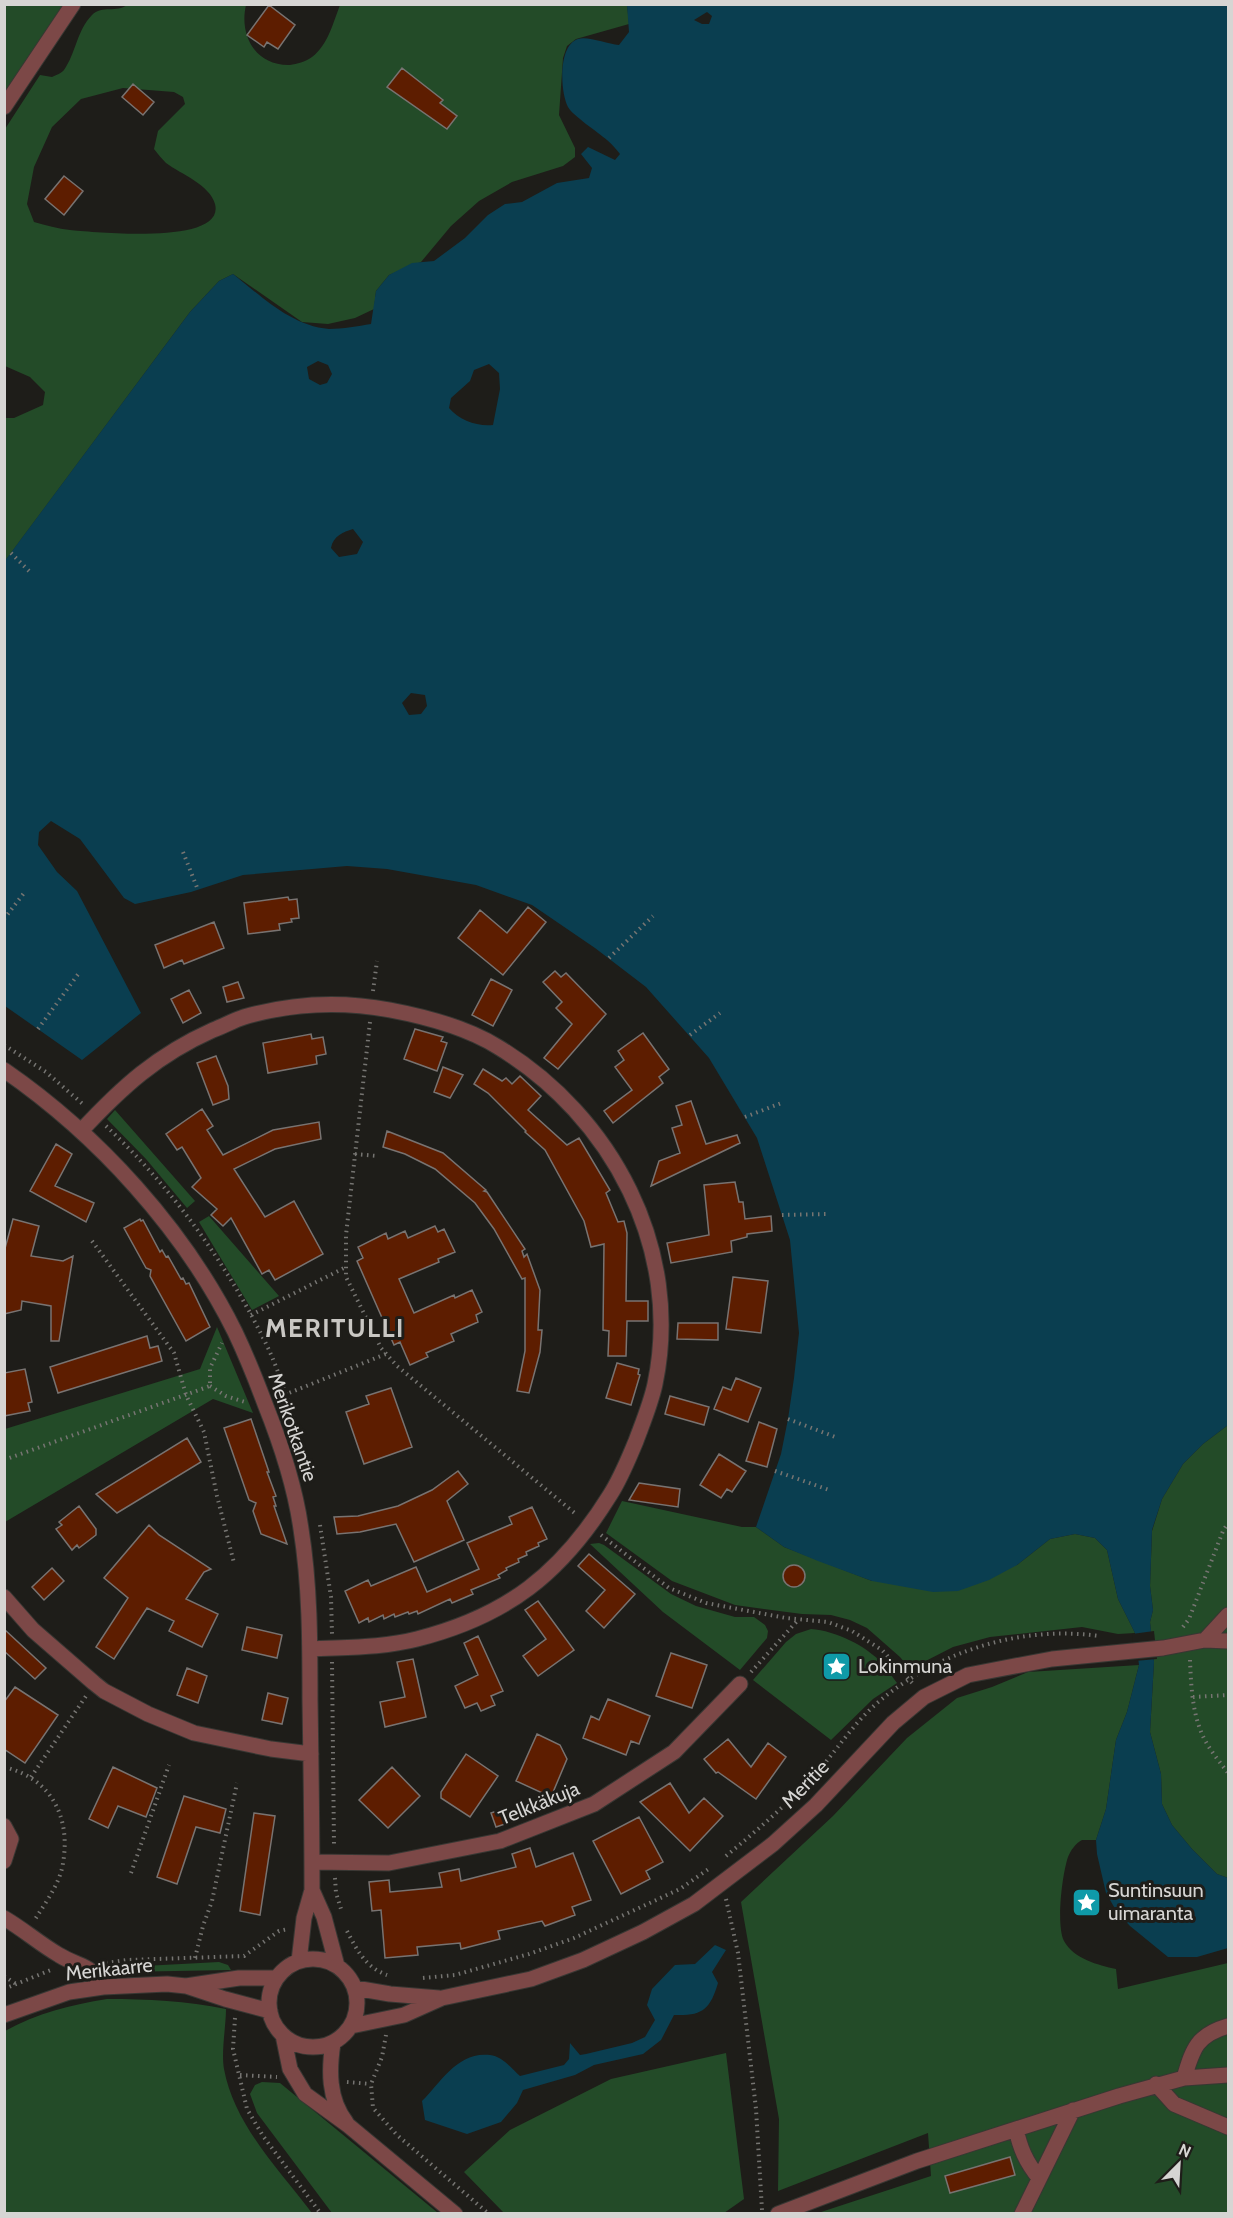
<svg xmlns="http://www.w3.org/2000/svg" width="1233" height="2218" viewBox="0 0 1233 2218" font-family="Cabin,sans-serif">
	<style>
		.green { fill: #234b28; fill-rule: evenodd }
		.water { fill: #0a3e50; fill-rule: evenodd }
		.pier { fill: #1e1d19 }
		.building { fill: #5d1d00; stroke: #787371; stroke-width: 1.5 }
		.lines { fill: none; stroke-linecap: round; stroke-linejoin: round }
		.minor-casing { stroke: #383733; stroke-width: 17 }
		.path { stroke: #767572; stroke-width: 4; stroke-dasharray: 1.5 4.5; stroke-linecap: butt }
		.minor { stroke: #7c4847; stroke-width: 15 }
		.labels { text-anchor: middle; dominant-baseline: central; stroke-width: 6; stroke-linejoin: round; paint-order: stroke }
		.street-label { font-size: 20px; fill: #d6d5d3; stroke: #1e1d19 }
		.poi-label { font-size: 20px; fill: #d6d5d3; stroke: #1e1d19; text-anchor: start }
		.district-label { font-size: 26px; font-weight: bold; letter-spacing: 1.5px; fill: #c9c7c3; stroke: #1e1d19 }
	</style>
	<rect width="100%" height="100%" fill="#1e1d19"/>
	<path class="green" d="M5 5H73L5 107Z
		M127 5H246C239 35 255 66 290 65 297 64 305 62 312 57 328 45 333 23 340 5H627L629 24 576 39 567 46 563 58 559 115 575 148V157L563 166 512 182 479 201 451 226 421 262 389 275 376 291 374 309 355 318 328 324 302 322 233 274 219 281 190 312 5 561V418H14L43 405 45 392 30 377 5 366V129L40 75 52 77C56 75 62 73 64 70 76 53 77 30 92 15 102 5 117 13 127 5ZM123 88 174 92 183 97 185 104 158 131 154 149C158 154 162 159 166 163 181 174 210 185 215 204 226 246 93 232 70 230 58 229 46 225 34 222L27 204 34 167 52 127 81 99Z
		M115 1110 195 1201 187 1208 146 1159 107 1119Z
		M209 1216 279 1296 252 1310 199 1222Z
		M217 1327 253 1413 213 1399 5 1522V1429L200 1369Z
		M1228 1425V1878L1217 1874 1192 1849 1172 1825 1162 1804 1161 1774 1150 1732 1154 1662 1150 1622 1153 1610 1150 1586 1152 1531 1162 1499 1183 1464 1203 1444Z
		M622 1501 742 1527H756L784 1547 872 1581 1017 1565 1050 1539 1075 1534 1095 1538 1107 1550 1118 1599 1135 1633 1118 1634 1082 1627 990 1637 953 1647 910 1669 900 1657 867 1628 850 1620 831 1615 802 1614 735 1605 672 1581 606 1533Z
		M599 1543 604 1545 671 1594 696 1606 735 1617H754L765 1625 768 1631 767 1638 740 1670 663 1612 590 1544Z
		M811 1629C836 1631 865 1645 883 1664 888 1670 892 1677 897 1683L873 1699 831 1740 753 1680 786 1642 796 1634Z
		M1139 1665 1127 1712 1116 1740 1106 1809 1096 1840H1082C1075 1844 1071 1850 1068 1857 1062 1875 1056 1925 1064 1941 1074 1959 1098 1965 1116 1969L1118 1989 1228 1963V2213H818L931 2176 928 2133 778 2191 779 2119 741 1902 833 1816 907 1738 957 1698 992 1687 1028 1672Z
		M219 1962 228 1965 231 1970 121 1972 106 1968Z
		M107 1999C148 1999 186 2001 226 2009 226 2026 221 2052 224 2069 234 2124 279 2170 312 2213H5V2031C37 2013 71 2005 107 1999Z
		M726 2053 744 2199 724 2213H504L464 2172 510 2130 611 2079Z
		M262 2082 280 2083 438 2213H332L257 2113 250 2094 255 2085Z"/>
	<path class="water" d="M627 5H1228V1425L1203 1444 1183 1464 1162 1499 1152 1530 1150 1586 1153 1610 1150 1622 1154 1662 1150 1732 1161 1774 1162 1804 1172 1825 1192 1849 1217 1874 1228 1878V1948L1197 1957H1168L1130 1926 1117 1912 1106 1893 1097 1854 1096 1840 1106 1809 1116 1740 1127 1712 1139 1665 1135 1633 1118 1599 1107 1550 1095 1538 1075 1534 1050 1539 1017 1565 989 1580 958 1591 933 1592 872 1581 818 1561 784 1547 756 1527 781 1454 788 1419 794 1378 799 1333 790 1240 757 1138 709 1058 646 987 595 948 532 905 476 885 387 869 347 866 243 875 191 892 135 904 124 898 80 839 51 821 39 832 38 845 57 872 77 891 141 1013 82 1060 5 1006 4 562 190 312 219 281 233 274C261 296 291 326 329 329 343 329 358 326 371 324L376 291 389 275 412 263 434 261 465 238 488 215 505 204 522 202 557 183 589 178 592 168 581 154 588 147 615 160 620 154C616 149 612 144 607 140 599 133 572 115 568 107 560 92 558 45 578 39 588 36 607 44 619 45L629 32ZM707 12 712 16 709 24H702L694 20ZM318 361 328 365 332 374 327 383 320 385 309 379 307 367ZM489 364 499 373 500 389 493 425C478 427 459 420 449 408L451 398 470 381 474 370ZM353 529 363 542 357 554 339 557 331 548C333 536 343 532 353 529ZM411 693 425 695 427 706 421 714 409 715 402 703Z
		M715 1945 726 1950 712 1972 718 1983C710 2010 702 2016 674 2015L661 2040 643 2054 594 2065 575 2075 523 2090 517 2103 501 2122 467 2134 425 2120 422 2101C441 2082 458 2051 490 2055 502 2056 512 2069 520 2076L564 2065 569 2059 570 2043 580 2055 586 2054 632 2043 645 2037 655 2020 647 2005 652 1989 675 1965 695 1964Z"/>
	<path class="pier" d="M1154 1631 1157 1659 1135 1661 1132 1634Z"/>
	<path class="building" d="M269 5 295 25 278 49 267 42 264 47 247 35Z
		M402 68 443 100 440 103 457 116 447 129 387 87Z
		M133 84 154 102 143 115 122 97Z
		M64 176 83 191 64 215 45 199Z
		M288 897 289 900 297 899 299 918 291 919 292 922 279 924 280 930 248 934 244 903Z
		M528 907 546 922 503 975 458 938 480 910 507 933Z
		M214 922 224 948 184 964 182 960 164 968 155 945Z
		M555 971 561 977 566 973 606 1014 558 1069 544 1058 572 1024 556 1008 562 1002 543 982Z
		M491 979 512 990 493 1026 472 1015Z
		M238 982 244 998 227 1002 223 987Z
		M189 990 201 1013 183 1023 171 999Z
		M415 1029 443 1037 441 1041 447 1043 437 1071 404 1059Z
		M643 1033 669 1069 659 1077 663 1083 613 1123 604 1111 632 1090 615 1067 624 1060 618 1051Z
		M311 1034 312 1039 323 1037 326 1054 316 1056 317 1064 268 1073 263 1043Z
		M216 1056 228 1086 229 1099 213 1105 197 1063Z
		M443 1067 463 1075 450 1098 434 1092Z
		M483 1069 502 1081 506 1078 512 1084 520 1076 541 1096 528 1110 567 1145 579 1138 610 1190 606 1193 618 1222 624 1221 627 1233 626 1301H648V1321H627L626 1356H608L609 1331 603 1330 604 1244 591 1247 584 1221 545 1150 525 1132 526 1131 488 1093 474 1084Z
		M691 1101 706 1144 737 1135 740 1143 651 1186 659 1161 680 1153 672 1128 682 1125 676 1106Z
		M202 1109 213 1126 207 1130 223 1155 273 1130 319 1122 321 1139 275 1149 234 1169 265 1217 294 1201 323 1254 275 1280 269 1270 262 1274 231 1218 223 1226 211 1215 217 1209 192 1187 201 1178 182 1147 177 1150 166 1134Z
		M387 1131 443 1153 486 1190 484 1191 487 1192 525 1249 522 1251 524 1257 527 1254 540 1290 538 1330H542L540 1352 529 1393 517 1391 525 1351V1278L522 1279 494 1229 475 1203 435 1169 405 1154 383 1147Z
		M56 1144 72 1154 55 1186 94 1203 86 1222 30 1191Z
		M735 1182 739 1202H743L745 1219 771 1216 772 1231 747 1234V1237L731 1241 732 1252 671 1263 667 1243 709 1235 704 1185Z
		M13 1219 39 1226 31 1256 63 1261 73 1256 59 1341H51V1306L22 1301 21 1310 4 1314V1252Z
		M140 1219 141 1221 143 1220 160 1252 162 1250 166 1257 168 1256 181 1279 183 1278 186 1284 189 1283 210 1327 186 1341 150 1276 151 1270 146 1268 124 1228Z
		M435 1226 438 1232 444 1229 455 1252 438 1259 439 1262 399 1279 414 1313 454 1295 455 1298 472 1290 482 1312 476 1315 478 1322 451 1334 454 1341 426 1353 428 1357 410 1365 400 1342 394 1345 357 1261 363 1258 358 1247 386 1233 388 1239 405 1231 408 1238Z
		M733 1277 768 1281 761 1333 726 1329Z
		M678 1323H718V1340L677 1339Z
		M147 1336 150 1348 158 1346 162 1361 58 1393 50 1367Z
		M617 1363 639 1369 638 1374 640 1375 631 1405 606 1398Z
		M25 1369 32 1402 28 1403 30 1411 4 1416V1373Z
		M736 1378 761 1388 748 1422 714 1409 723 1387 731 1390Z
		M391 1388 412 1447 364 1464 346 1412 369 1404 366 1396Z
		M670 1396 709 1407 704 1425 665 1414Z
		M251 1419 269 1472H267L276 1496 273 1497 276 1506H274L287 1544 261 1534 253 1511 256 1503 249 1500 224 1428Z
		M759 1422 777 1429 767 1467 746 1461Z
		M187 1438 201 1462 117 1513 96 1494Z
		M719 1454 746 1471 732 1492 727 1489 721 1498 700 1485Z
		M458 1471 468 1484 447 1501 464 1540 414 1562 396 1524 360 1532 337 1534 334 1517 358 1516 398 1506 432 1490Z
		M639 1483 680 1489 678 1507 629 1500Z
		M79 1506 96 1529V1535L79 1548 77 1545 72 1550 56 1529 62 1525 59 1522Z
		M532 1507 547 1539 538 1543 539 1546 526 1552 527 1555 518 1559 519 1562 506 1568 507 1570 498 1575 500 1578 471 1590 473 1594 452 1603 450 1599 418 1614 417 1611 409 1614 408 1612 395 1617 394 1614 384 1619 383 1615 369 1622 368 1618 359 1623 345 1591 368 1580 371 1586 416 1567 427 1592 479 1569 467 1543 512 1524 509 1517Z
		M149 1525 159 1535 211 1569 204 1572 186 1599 218 1614 202 1647 169 1631 174 1621 147 1608 114 1659 96 1647 128 1598 104 1578Z
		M589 1554 635 1594 604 1628 586 1611 605 1590 578 1566Z
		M783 1576a11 11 0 1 1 22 0a11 11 0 1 1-22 0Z
		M52 1568 64 1581 44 1600 32 1587Z
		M538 1601 574 1650 538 1676 523 1656 546 1639 525 1610Z
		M247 1627 282 1635 277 1658 242 1650Z
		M4 1629 46 1668 35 1679 4 1651Z
		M478 1636 503 1691 491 1696 495 1705 481 1711 477 1703 465 1708 455 1686 478 1675 464 1643Z
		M671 1653 707 1665 692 1708 656 1696Z
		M413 1659 426 1717 385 1727 380 1702 405 1697 397 1662Z
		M187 1668 207 1676 198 1703 177 1695Z
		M15 1687 58 1715 25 1763 4 1749V1702Z
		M268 1693 288 1698 282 1724 262 1720Z
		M608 1699 650 1716 639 1744 631 1741 626 1755 583 1738 591 1716 599 1720Z
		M537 1734 560 1745 567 1759 551 1797 516 1781Z
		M728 1739 751 1767 768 1743 786 1757 756 1799 718 1772 716 1773 704 1759Z
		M466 1754 498 1776 470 1817 441 1798V1792Z
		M113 1767 157 1788 146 1817 118 1806 108 1828 89 1819Z
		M392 1767 420 1796 388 1828 359 1800Z
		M670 1783 689 1813 704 1798 723 1816 690 1851 640 1802Z
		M184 1796 226 1809 220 1833 196 1827 177 1884 157 1877Z
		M506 1808 511 1822 496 1827 491 1813Z
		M254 1813 275 1816 260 1915 240 1911Z
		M639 1817 663 1862 646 1871 650 1879 621 1894 593 1841Z
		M530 1848 536 1867 573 1853 591 1900 572 1907 575 1915 545 1926 542 1921 498 1931 500 1939 461 1949 460 1943 417 1947 418 1955 385 1958 381 1910 372 1911 369 1882 389 1880 390 1892 442 1887 439 1873 459 1869 461 1881 516 1867 512 1854Z
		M1010 2157 1015 2175 950 2193 945 2176Z"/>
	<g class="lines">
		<defs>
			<path id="minor" d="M4 107 73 4
				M4 1070C98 1135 184 1229 235 1332 246 1355 256 1380 265 1404 281 1444 295 1486 301 1529 310 1585 310 1643 310 1700 311 1763 312 1826 312 1890L304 1918 299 1961
				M81 1131C122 1087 157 1055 213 1030 224 1026 234 1020 244 1017 292 1003 342 1001 390 1010 427 1017 466 1027 498 1047 612 1116 683 1249 655 1384 651 1403 643 1422 636 1441 628 1460 621 1478 610 1495 561 1574 507 1616 417 1639 382 1648 345 1647 310 1649
				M4 1597 33 1630 94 1683 104 1691 148 1714 194 1733 271 1749 311 1754
				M1205 1640 1228 1615
				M4 1826 11 1839 4 1861
				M312 1862 389 1863 500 1841 594 1804 674 1752 740 1684
				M312 1890 324 1917 337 1966
				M4 1918C23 1929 40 1944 59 1955 80 1968 89 1962 103 1987
				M269 2003a44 44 0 1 1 88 0a44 44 0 1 1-88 0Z
				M186 1986 239 1978H277
				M355 1988 390 1994 439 1998
				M4 2015 69 1992 103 1987 167 1984 186 1986 225 1999 270 2011
				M351 2026 404 2015 442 1998 531 1979 583 1960 643 1932 694 1904 773 1844 816 1805 893 1723 924 1697 968 1675 1052 1659 1163 1648 1205 1640 1228 1641
				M283 2035 290 2069 305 2094 349 2126 455 2214
				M333 2043C329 2069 328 2099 346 2122
				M1184 2078C1193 2048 1197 2035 1228 2026
				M1156 2084 1174 2104 1228 2127
				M1016 2129C1020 2148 1026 2162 1039 2178
				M778 2214 917 2161 1119 2096 1184 2078 1228 2075
				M1022 2214 1073 2110"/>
		</defs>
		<use href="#minor" class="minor-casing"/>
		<path class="path" d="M11 553 32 574
			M183 852 198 890
			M4 919 24 893
			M609 958 653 916
			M373 991 377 961
			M370 1022 346 1235V1277L381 1348 397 1366 577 1515
			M38 1029 79 973
			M690 1035 720 1013
			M4 1045 46 1072 85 1106
			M745 1117 784 1102
			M106 1126C173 1189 229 1266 269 1350 283 1381 294 1420 303 1454
			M355 1154 377 1156
			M782 1215 826 1214
			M92 1241 174 1353 186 1395 204 1432 217 1496 234 1563
			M251 1315 346 1267
			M210 1386 226 1396 248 1403
			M284 1395 386 1354
			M788 1419 838 1438
			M4 1460 210 1386V1368L222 1343
			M775 1471 829 1490
			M320 1525 331 1597 332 1634
			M601 1535 669 1588 706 1603 786 1618 828 1622 852 1631 882 1650 914 1685
			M1183 1627 1189 1619 1223 1531 1228 1523
			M1190 1660C1191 1684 1192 1711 1202 1734 1208 1748 1219 1761 1228 1773
			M332 1662 334 1847
			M751 1672 798 1620
			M1193 1697 1228 1695
			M4 1767C51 1778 71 1817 63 1863 60 1884 45 1903 34 1921
			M31 1777 86 1696
			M726 1856C755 1832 784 1807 810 1780 833 1756 851 1726 876 1704 936 1652 1020 1625 1099 1636
			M131 1873 169 1765
			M335 1878 336 1893 341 1909
			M726 1899 738 1953 756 2109 762 2210
			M347 1931C357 1950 365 1967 387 1975
			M195 1958 203 1926 212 1901 237 1783
			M106 1963 127 1960 244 1956 279 1931 288 1929
			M4 1976 16 1984
			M423 1978 455 1975 529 1954 574 1938 680 1889 710 1868
			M4 1989 51 1970
			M235 2018 233 2049 247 2109 263 2136 321 2214
			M386 2035 382 2057 371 2084 373 2108 397 2135 489 2214
			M240 2075 277 2077
			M347 2082 371 2084"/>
		<use href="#minor" class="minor"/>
	</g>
	<defs>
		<symbol id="sight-square" viewBox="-11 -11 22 22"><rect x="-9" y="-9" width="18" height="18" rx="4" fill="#0f9aa8" stroke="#1e1d19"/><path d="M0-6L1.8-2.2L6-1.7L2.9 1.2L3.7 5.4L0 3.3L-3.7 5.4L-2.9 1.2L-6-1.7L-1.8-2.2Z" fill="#fff"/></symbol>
	</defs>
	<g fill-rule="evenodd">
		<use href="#sight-square" x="820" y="1650" width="33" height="33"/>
		<use href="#sight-square" x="1070" y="1886" width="33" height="33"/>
	</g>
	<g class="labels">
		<g class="street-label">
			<text transform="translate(293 1427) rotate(71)">Merikotkantie</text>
			<text transform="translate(805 1784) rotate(-46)">Meritie</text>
			<text transform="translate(539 1803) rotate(-22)">Telkkäkuja</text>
			<text transform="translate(109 1969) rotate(-6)">Merikaarre</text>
		</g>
		<g class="poi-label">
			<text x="858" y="1666">Lokinmuna</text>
			<text x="1108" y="1890">Suntinsuun<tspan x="1108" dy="23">uimaranta</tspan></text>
		</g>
		<g class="district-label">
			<text x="335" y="1328">MERITULLI</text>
		</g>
	</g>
	<rect width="1233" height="2218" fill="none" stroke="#d6d5d3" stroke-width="12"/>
	<g transform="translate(1179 2164) rotate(24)" stroke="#1e1d19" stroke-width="4.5" paint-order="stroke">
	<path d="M0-4.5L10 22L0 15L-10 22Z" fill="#d6d5d3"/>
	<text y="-9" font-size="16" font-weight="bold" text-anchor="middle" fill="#d6d5d3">N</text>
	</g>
</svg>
